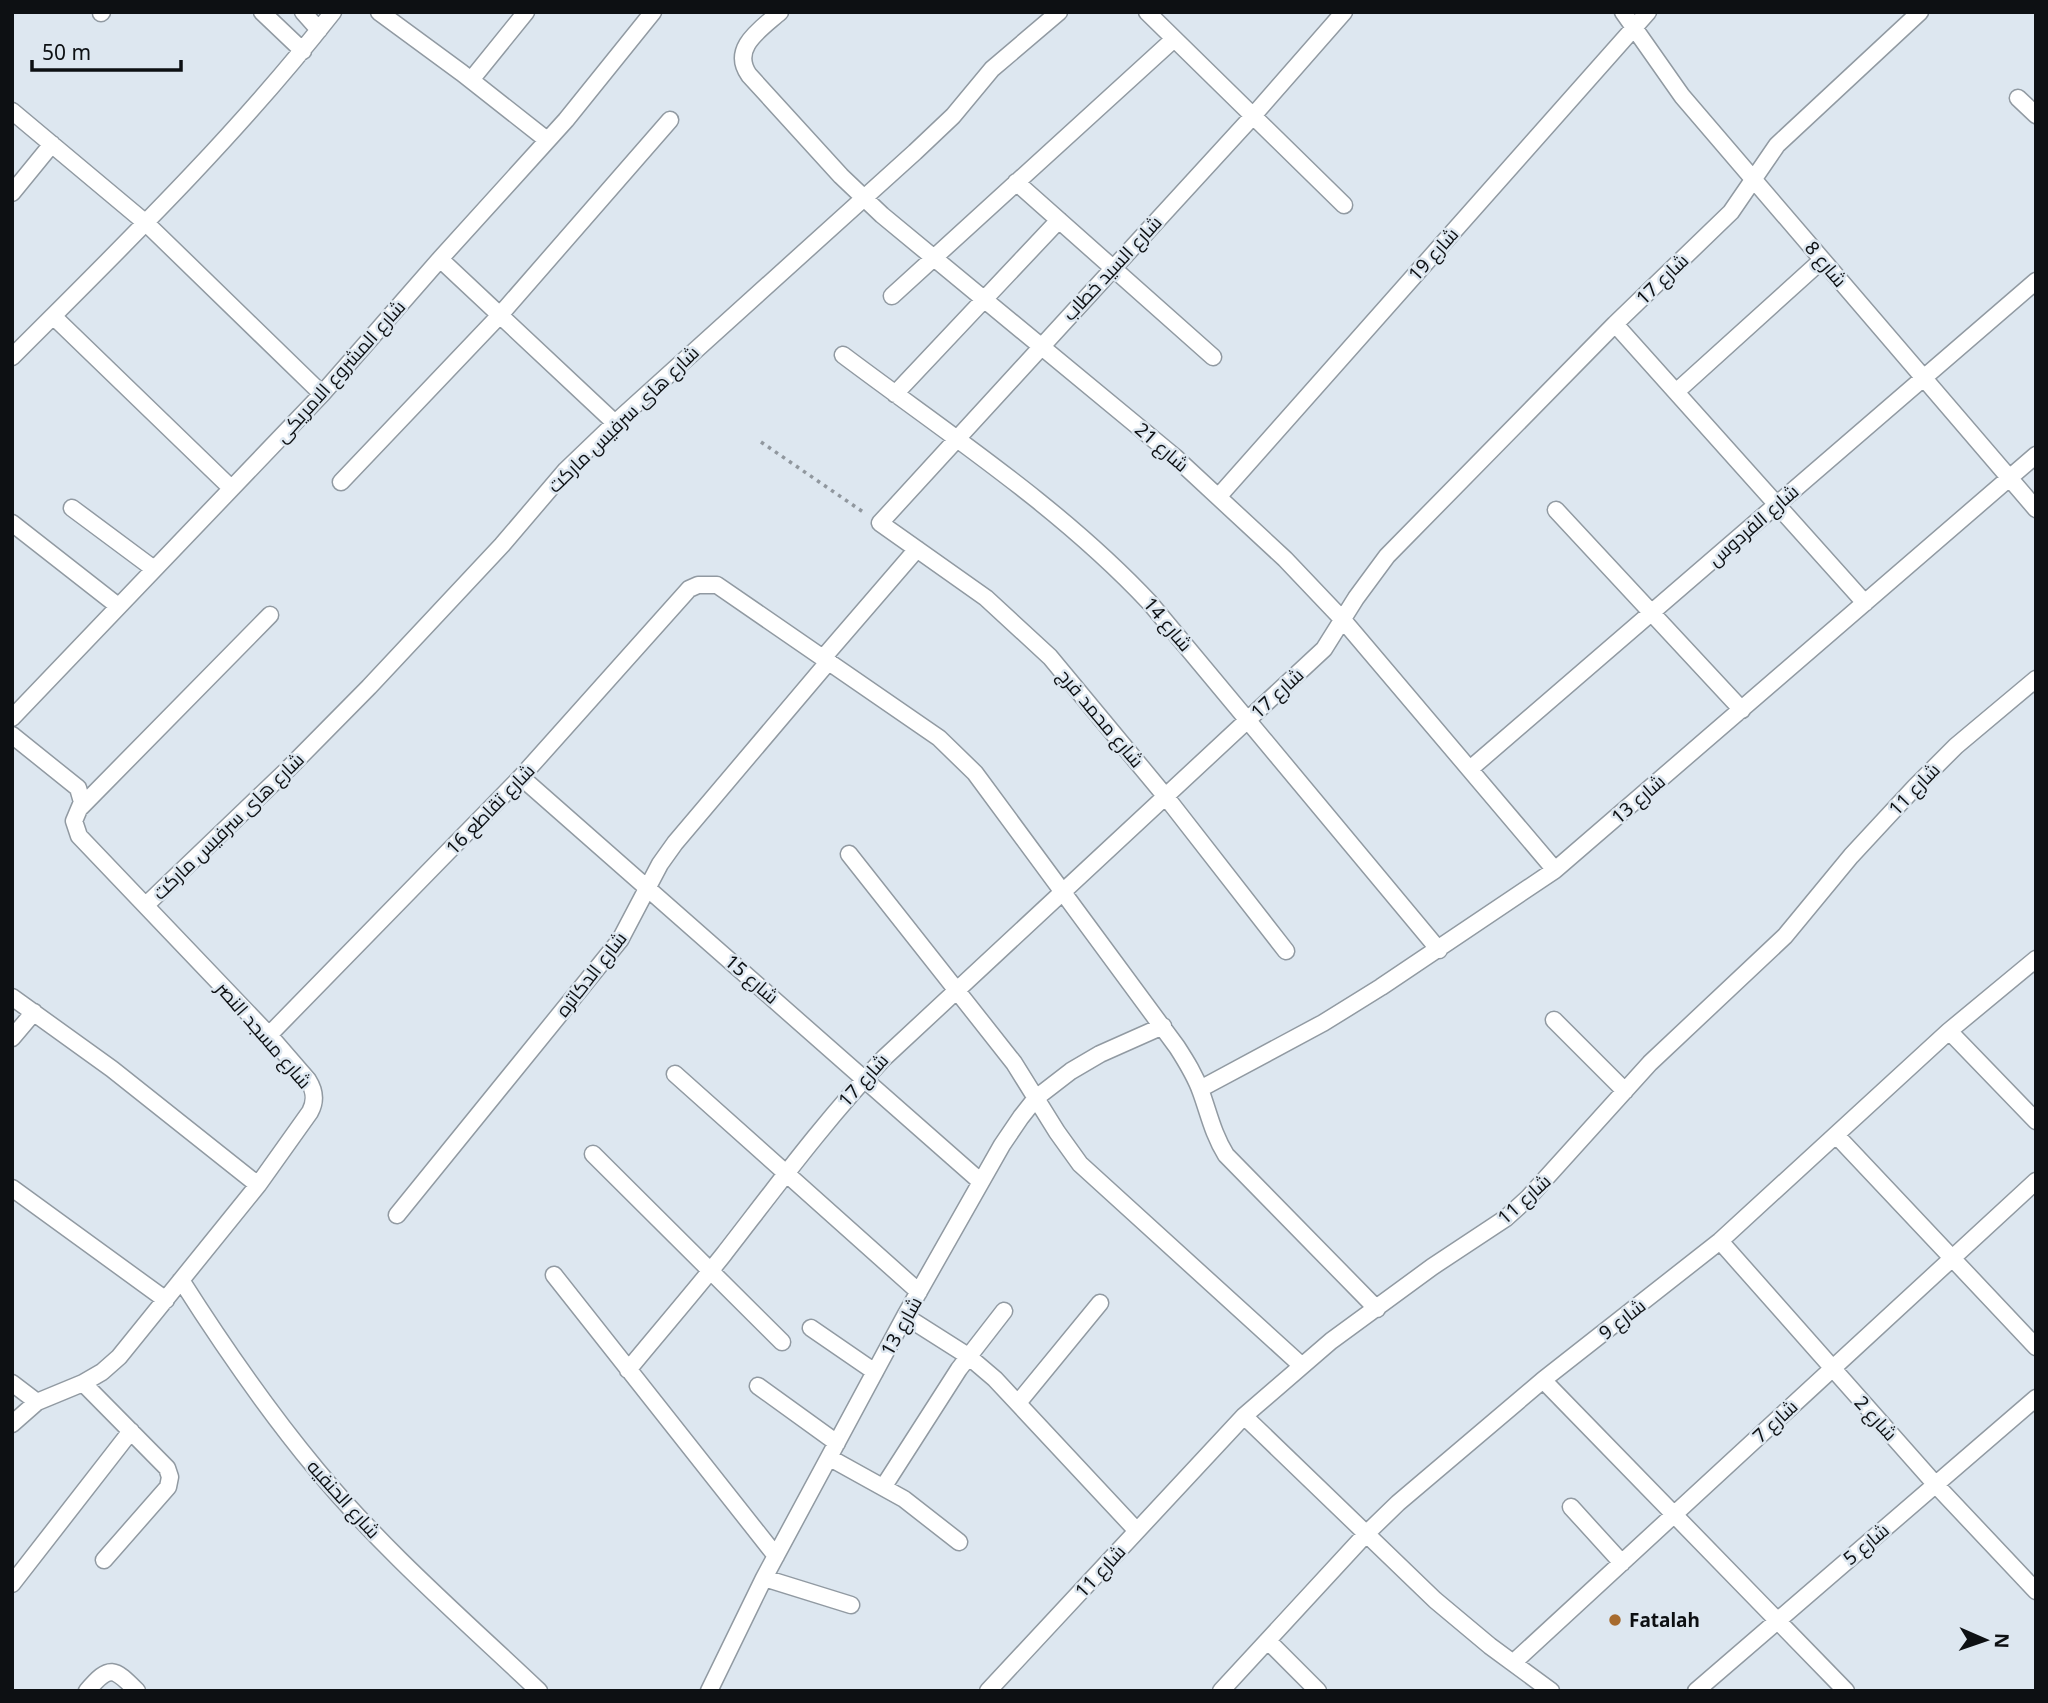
<svg xmlns="http://www.w3.org/2000/svg" width="2048" height="1703" viewBox="0 0 2048 1703" font-family="'Noto Sans',Cairo,sans-serif">
	<style>
		.lines { fill: none; stroke-linecap: round; stroke-linejoin: round }
		.minor-casing { stroke: #919aa2; stroke-width: 19 }
		.path { stroke: #90979e; stroke-width: 3.5; stroke-dasharray: 3.5 5; stroke-linecap: butt }
		.minor { stroke: #fff; stroke-width: 16 }
		.poi-dot { fill: #a76b2e; stroke: #dde7f0; stroke-width: 2.5 }
		.labels { text-anchor: middle; dominant-baseline: central; stroke-width: 5; stroke-linejoin: round; paint-order: stroke }
		.street-label { font-size: 19px; fill: #0d1013; stroke: #dde7f0 }
		.poi-label { font-size: 19px; font-weight: bold; fill: #0d1013; stroke: #dde7f0; text-anchor: start }
	</style>
	<rect width="100%" height="100%" fill="#dde7f0"/>
	<g class="lines">
		<defs>
			<path id="minor" d="M262 12 303 51
				M303 12 319 30
				M379 12 462 73 547 140
				M780 12C761 29 730 48 749 75L841 176 882 215 1175 457 1285 559 1343 620 1555 870
				M1147 12 1344 205
				M1623 12 1682 96 2036 509
				M101 13 102 12
				M471 80 526 12
				M2018 98 2036 115
				M12 111 147 224 322 394
				M1016 182 1213 357
				M12 193 52 144
				M440 259 615 423
				M892 296 1174 39
				M53 316 231 488
				M1615 324 1865 603
				M843 355C948 434 1060 507 1150 603L1439 950
				M12 357C123 246 236 136 333 12
				M1676 392 1822 260
				M895 394 1059 220
				M341 482 500 315 670 120
				M1219 496 1648 12
				M72 508 154 569
				M1556 510 1742 710
				M12 523 118 606
				M823 658 917 549
				M12 718 322 394 440 259 566 120 653 12
				M12 735 78 788 82 802 74 821 79 836 269 1035 308 1080C315 1091 316 1101 310 1112L258 1185 119 1357 102 1372 83 1383 37 1402 12 1424
				M1470 769 2036 281
				M521 777 981 1182
				M81 807 270 615
				M849 854 1014 1063 1057 1132 1080 1164 1301 1365
				M146 905 287 770 369 687 502 545 566 470 615 423 915 152 953 116 992 69 1059 12
				M1286 951 1166 797 1050 657 986 598 880 523 1252 117 1344 12
				M12 997 112 1069 258 1185
				M1554 1020 1625 1091
				M1949 1031 2036 1121
				M269 1035 521 777 689 589 698 585H717L939 738 975 773 1177 1047C1186 1061 1195 1075 1201 1092 1209 1114 1213 1134 1226 1155L1377 1309
				M12 1038 34 1012
				M675 1074 919 1292
				M1200 1089 1323 1023 1381 987 1555 870 2036 455
				M1836 1135 2036 1347
				M593 1154 782 1342
				M12 1188 166 1300
				M397 1215 620 940 660 864 675 843 829 661
				M1720 1241 1936 1485 2036 1591
				M554 1275 776 1556
				M181 1280C223 1346 267 1410 317 1470 383 1550 463 1619 539 1691
				M905 1316 968 1356 995 1379 1137 1531
				M811 1328 875 1372
				M628 1370C660 1331 693 1293 724 1254 776 1187 826 1119 884 1058L1324 649 1356 598 1387 556 1615 324 1731 212 1777 145 1920 12
				M1543 1380 1846 1691
				M12 1383 37 1402
				M83 1383 167 1468 170 1477 168 1487 104 1560
				M758 1386 837 1443
				M1018 1403 1100 1303
				M1244 1416 1435 1600 1490 1646 1551 1691
				M830 1458 904 1499 959 1542
				M884 1486 959 1369 1004 1311
				M1571 1507 1622 1563
				M764 1578 851 1605
				M12 1584 131 1431
				M1268 1641 1318 1691
				M1514 1662 2036 1181
				M87 1691C110 1664 114 1668 137 1691
				M709 1691 764 1578 905 1316 1002 1145 1021 1117 1036 1098 1071 1071 1100 1054 1163 1026
				M988 1691 1244 1416 1331 1341 1432 1267 1506 1218 1528 1198 1650 1063 1785 936 1851 856 1915 787 1956 746 2036 679
				M1221 1691 1365 1535 1398 1503 1543 1380 1720 1241 1949 1031 2036 959
				M1696 1691 2036 1398"/>
		</defs>
		<use href="#minor" class="minor-casing"/>
		<path class="path" d="M761 442 866 514"/>
		<use href="#minor" class="minor"/>
	</g>
	<circle class="poi-dot" cx="1615" cy="1620" r="7"/>
	<g class="labels">
		<g class="street-label">
			<text transform="translate(1433 254) rotate(-48)">شارع 19</text>
			<text transform="translate(1826 264) rotate(50)">شارع 8</text>
			<text transform="translate(1112 268) rotate(-47)">شارع السيد خطاب</text>
			<text transform="translate(1662 279) rotate(-44)">شارع 17</text>
			<text transform="translate(340 371) rotate(-48)">شارع المشروع الامريكى</text>
			<text transform="translate(623 419) rotate(-44)">شارع هاى سرفيس ماركت</text>
			<text transform="translate(1162 447) rotate(41)">شارع 21</text>
			<text transform="translate(1753 525) rotate(-41)">شارع الفردوس</text>
			<text transform="translate(1168 624) rotate(50)">شارع 14</text>
			<text transform="translate(1277 693) rotate(-43)">شارع 17</text>
			<text transform="translate(1101 718) rotate(50)">شارع محمد فرج</text>
			<text transform="translate(1914 789) rotate(-46)">شارع 11</text>
			<text transform="translate(1638 799) rotate(-41)">شارع 13</text>
			<text transform="translate(490 809) rotate(-46)">شارع تقاطع 16</text>
			<text transform="translate(228 826) rotate(-44)">شارع هاى سرفيس ماركت</text>
			<text transform="translate(591 974) rotate(-52)">شارع الدكاتره</text>
			<text transform="translate(752 979) rotate(41)">شارع 15</text>
			<text transform="translate(264 1035) rotate(49)">شارع مسجد النصر</text>
			<text transform="translate(863 1080) rotate(-48)">شارع 17</text>
			<text transform="translate(1524 1199) rotate(-42)">شارع 11</text>
			<text transform="translate(1622 1319) rotate(-38)">شارع 9</text>
			<text transform="translate(901 1326) rotate(-61)">شارع 13</text>
			<text transform="translate(1876 1418) rotate(48)">شارع 2</text>
			<text transform="translate(1775 1421) rotate(-43)">شارع 7</text>
			<text transform="translate(344 1499) rotate(48)">شارع الحنفيه</text>
			<text transform="translate(1866 1544) rotate(-40)">شارع 5</text>
			<text transform="translate(1100 1571) rotate(-47)">شارع 11</text>
		</g>
		<g class="poi-label">
			<text x="1629" y="1620">Fatalah</text>
		</g>
	</g>
	<rect width="2048" height="1703" fill="none" stroke="#0d1013" stroke-width="28"/>
	<g transform="translate(1985 1640) rotate(92)" stroke="#dde7f0" stroke-width="5" paint-order="stroke">
	<path d="M0-5L12 26L0 18L-12 26Z" fill="#0d1013"/>
	<text y="-10" font-size="19" font-weight="bold" text-anchor="middle" fill="#0d1013">N</text>
	</g>
	<path d="M32 60v10h149v-10" fill="none" stroke="#0d1013" stroke-width="3.5"/>
	<text x="42" y="60" font-size="21" fill="#0d1013" stroke="#dde7f0" stroke-width="5" paint-order="stroke">50 m</text>
</svg>
